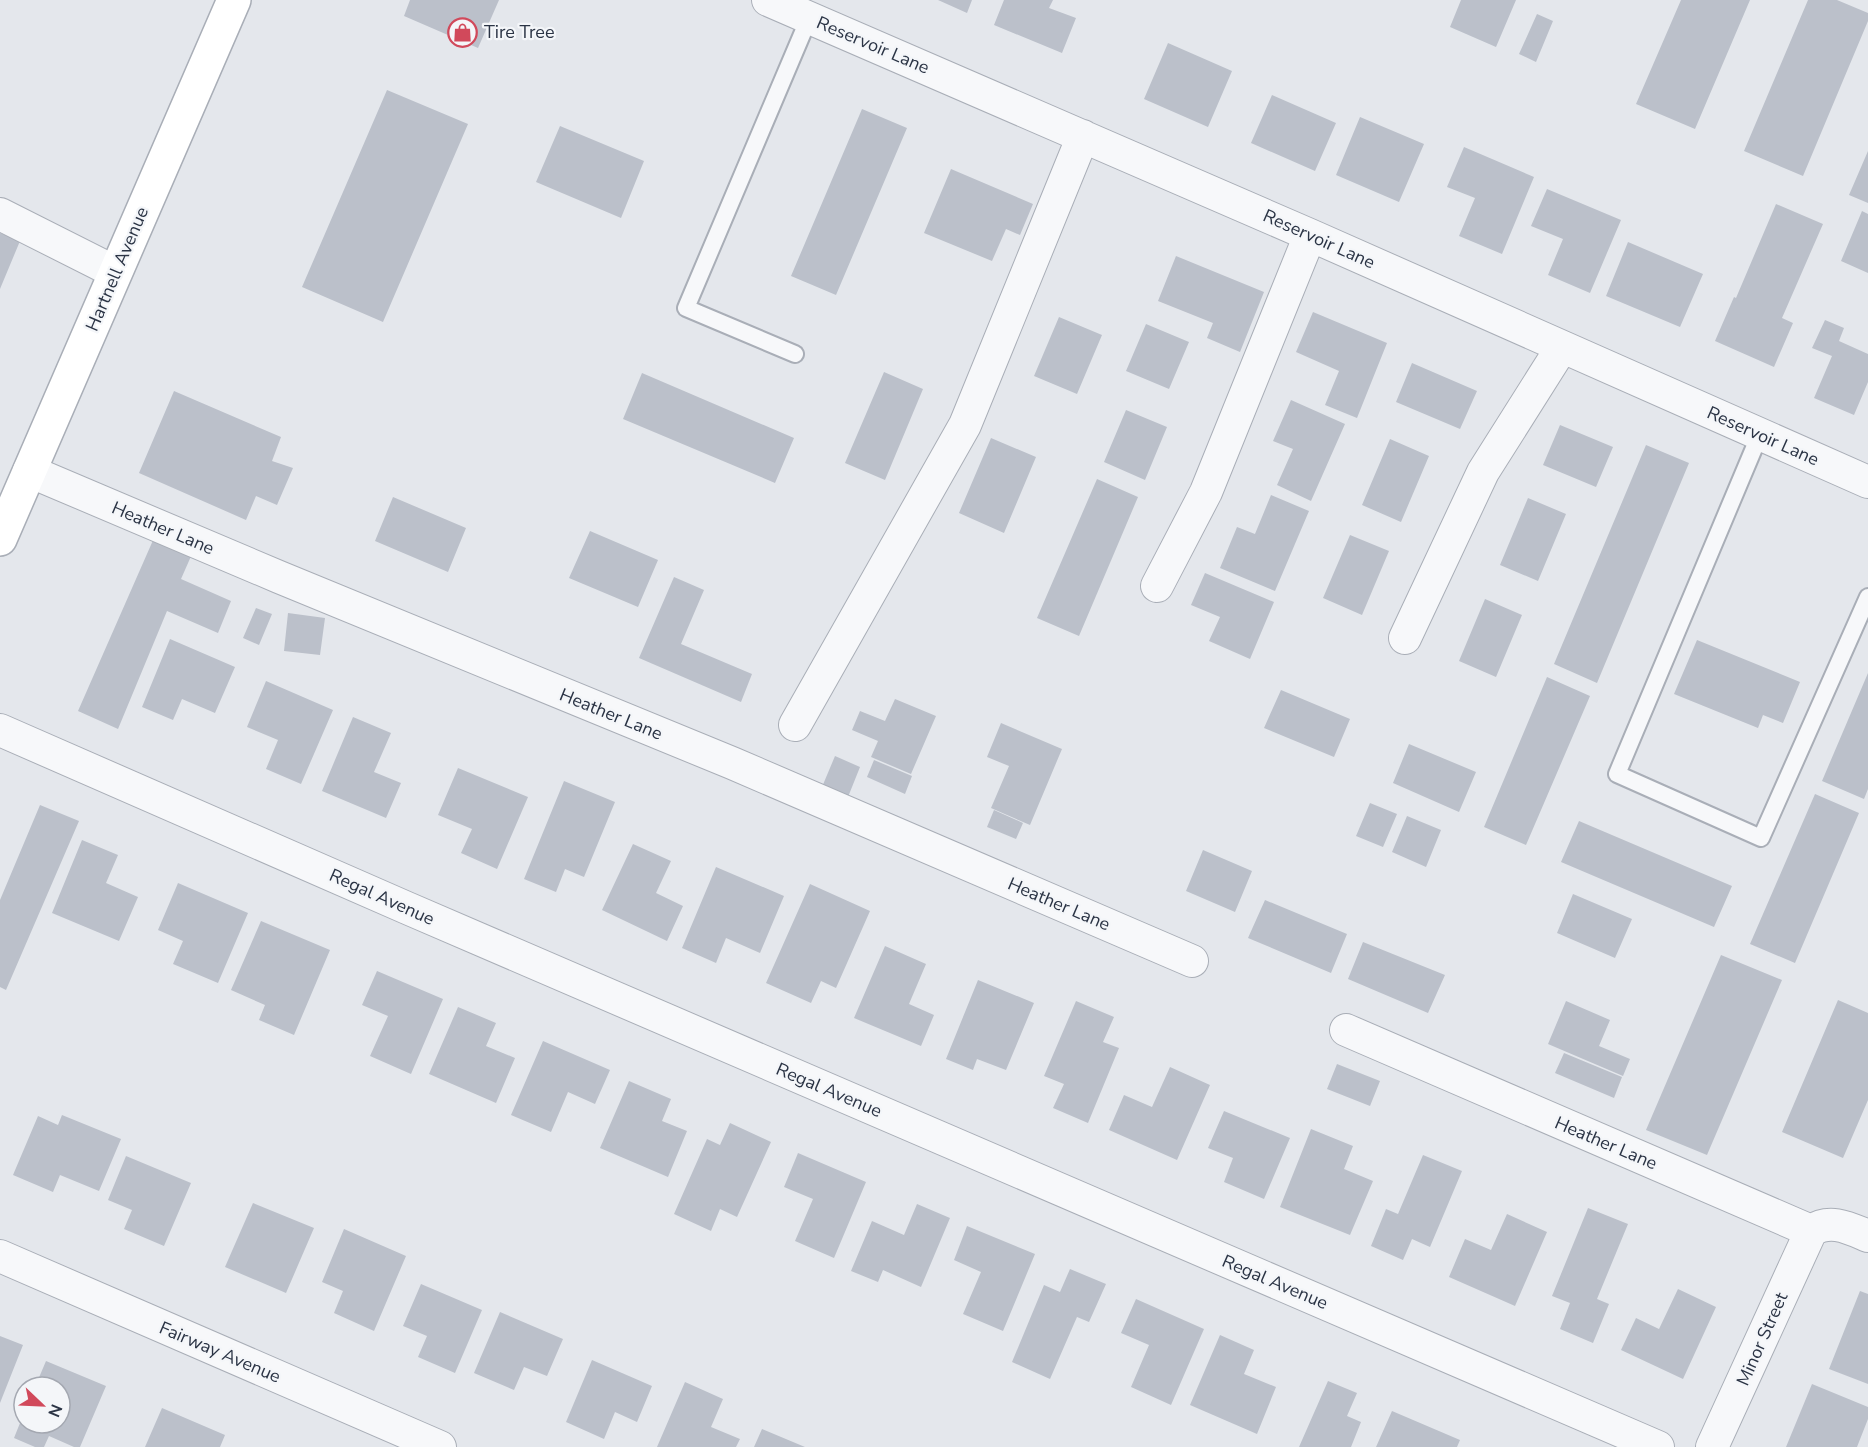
<svg xmlns="http://www.w3.org/2000/svg" width="1868" height="1447" viewBox="0 0 1868 1447" font-family="'Nunito Sans',sans-serif">
	<style>
		.building { fill: #bbc0ca }
		.lines { fill: none; stroke-linecap: round; stroke-linejoin: round }
		.service-casing { stroke: #a9aeb7; stroke-width: 20 }
		.minor-casing { stroke: #a9aeb7; stroke-width: 34 }
		.secondary-casing { stroke: #a9aeb7; stroke-width: 36 }
		.service { stroke: #f7f8fa; stroke-width: 16 }
		.minor { stroke: #f7f8fa; stroke-width: 32 }
		.secondary { stroke: #fff; stroke-width: 33 }
		.labels { text-anchor: middle; dominant-baseline: central; stroke-width: 4.5; stroke-linejoin: round; paint-order: stroke }
		.poi-label { font-size: 18px; fill: #2b3445; stroke: #f4f6f9; text-anchor: start }
		.street-label { font-size: 18px; fill: #2b3445; stroke: #f4f6f9 }
	</style>
	<rect width="100%" height="100%" fill="#e4e7ec"/>
	<path class="building" d="M410 0H499L478 48 404 16Z
		M938 0H972L967 13Z
		M1004 0H1053L1049 8 1076 18 1062 53 994 25Z
		M1461 0H1516L1496 47 1450 27Z
		M1681 0H1750L1695 129 1636 104Z
		M1808 0H1837L1868 13V21L1803 176 1744 151Z
		M1537 14 1553 21 1536 62 1519 54Z
		M1168 43 1232 71 1208 127 1144 99Z
		M387 90 468 124 383 322 302 287Z
		M1272 95 1336 123 1315 171 1251 143Z
		M862 109 907 128 836 295 791 276Z
		M1360 117 1424 144 1399 202 1336 175Z
		M560 126 644 161 621 218 536 182Z
		M1464 147 1534 177 1502 254 1459 236 1475 198 1447 187Z
		M1868 151V203L1849 195Z
		M951 169 1033 204 1020 235 1006 229 992 261 924 233Z
		M1547 189 1621 220 1590 293 1548 275 1563 239 1531 226Z
		M1776 204 1823 224 1782 318 1793 323 1774 367 1715 341 1734 297 1736 298Z
		M1862 211 1868 214V273L1841 261Z
		M0 233 20 241 0 289Z
		M1628 242 1703 274 1680 327 1606 296Z
		M1176 256 1264 292 1240 352 1207 338 1213 323 1158 301Z
		M1313 312 1387 343 1357 418 1325 405 1339 371 1296 352Z
		M1059 317 1102 335 1077 394 1034 376Z
		M1825 320 1844 328 1839 341 1868 354V382L1854 415 1814 398 1832 356 1812 348Z
		M1146 324 1189 342 1169 389 1126 371Z
		M1412 363 1477 391 1460 429 1396 402Z
		M884 372 923 389 885 480 845 463Z
		M642 373 794 438 775 483 623 419Z
		M174 391 281 437 272 461 293 468 277 505 256 496 246 520 139 473Z
		M1291 400 1345 424 1311 501 1277 485 1293 449 1273 441Z
		M1126 410 1167 427 1145 480 1104 462Z
		M1560 425 1613 447 1596 487 1543 465Z
		M991 438 1036 457 1004 533 959 513Z
		M1390 439 1429 456 1401 522 1362 505Z
		M1646 445 1689 463 1597 683 1554 664Z
		M1097 479 1138 497 1079 636 1037 618Z
		M1271 495 1309 511 1275 591 1220 568 1237 527 1255 534Z
		M393 497 466 528 448 572 375 541Z
		M1528 498 1566 514 1538 581 1500 565Z
		M590 531 658 560 638 607 569 578Z
		M1350 535 1389 551 1362 615 1323 598Z
		M154 538 192 554 181 579 231 601 218 633 167 611 118 729 78 711Z
		M1205 573 1274 602 1250 659 1209 641 1220 617 1191 605Z
		M674 577 704 590 681 644 752 674 741 702 639 658Z
		M1485 599 1522 615 1496 677 1459 661Z
		M256 608 272 614 259 645 243 638Z
		M288 613 325 618 320 655 284 651Z
		M170 639 235 667 215 713 182 699 173 720 142 707Z
		M1697 640 1800 682 1783 723 1763 715 1758 728 1674 694Z
		M1868 673V789L1864 799 1822 781Z
		M1547 677 1590 696 1526 845 1484 827Z
		M266 681 333 710 301 784 266 769 278 740 247 727Z
		M1281 690 1350 719 1334 757 1264 728Z
		M895 699 936 716 911 774 871 757 878 741 852 730 860 711 885 721Z
		M353 717 391 733 374 772 401 783 386 818 322 791Z
		M1001 723 1062 749 1030 825 991 808 1009 766 987 757Z
		M1409 744 1476 772 1459 812 1393 783Z
		M835 756 860 767 848 797 822 787Z
		M874 760 912 776 905 794 867 777Z
		M458 768 528 797 497 869 461 853 472 829 438 815Z
		M564 781 615 802 584 877 565 869 556 892 524 879Z
		M1815 794 1859 813 1795 963 1750 944Z
		M1370 803 1397 814 1383 847 1356 836Z
		M40 805 79 821 6 990 0 987V900Z
		M994 810 1023 823 1016 839 987 827Z
		M1407 816 1441 830 1426 867 1392 852Z
		M1579 821 1732 886 1714 927 1561 862Z
		M82 840 118 855 106 883 138 897 119 941 52 913Z
		M633 844 671 861 656 893 683 906 667 941 602 910Z
		M1203 850 1252 871 1235 912 1186 891Z
		M716 867 784 896 760 953 726 938 716 963 682 948Z
		M178 883 248 913 218 983 173 964 183 941 158 930Z
		M810 884 870 911 836 988 821 981 811 1003 766 983Z
		M1573 894 1632 919 1615 958 1557 933Z
		M1265 900 1347 934 1331 973 1248 938Z
		M261 921 330 950 294 1035 259 1020 265 1005 231 990Z
		M1363 942 1445 975 1428 1013 1348 979Z
		M885 946 926 964 909 1004 934 1015 921 1046 854 1018Z
		M1721 955 1782 980 1707 1155 1646 1130Z
		M377 971 443 999 411 1074 370 1056 388 1016 362 1005Z
		M978 980 1034 1003 1006 1070 977 1059 973 1070 946 1059Z
		M1838 1000 1868 1013V1100L1843 1158 1782 1132Z
		M1076 1001 1114 1017 1103 1042 1119 1048 1088 1123 1053 1108 1064 1084 1044 1076Z
		M1566 1001 1610 1020 1599 1046 1630 1059 1623 1076 1548 1044Z
		M458 1007 496 1023 486 1046 515 1058 496 1103 429 1074Z
		M543 1041 610 1070 595 1104 568 1092 551 1132 511 1115Z
		M1564 1053 1622 1077 1614 1098 1555 1073Z
		M1337 1064 1380 1081 1370 1106 1327 1089Z
		M1170 1067 1210 1085 1177 1160 1109 1130 1124 1095 1152 1107Z
		M629 1081 671 1099 662 1121 687 1131 668 1177 600 1148Z
		M1224 1111 1290 1138 1264 1199 1224 1182 1233 1158 1208 1148Z
		M62 1115 121 1139 99 1191 60 1175 53 1192 13 1175 38 1116 58 1125Z
		M730 1123 771 1142 737 1217 720 1209 711 1231 674 1214 707 1139 720 1145Z
		M1311 1129 1353 1146 1344 1169 1373 1181 1350 1235 1280 1207Z
		M798 1153 866 1182 834 1258 795 1241 813 1199 784 1187Z
		M1423 1155 1462 1171 1430 1247 1412 1239 1403 1260 1371 1246 1386 1209 1398 1214Z
		M126 1156 191 1183 164 1246 124 1229 132 1210 108 1200Z
		M253 1203 314 1228 286 1293 225 1267Z
		M917 1204 950 1218 921 1287 883 1270 878 1282 851 1271 872 1221 904 1235Z
		M1588 1208 1628 1224 1597 1299 1609 1304 1593 1343 1560 1329 1570 1303 1552 1296Z
		M1507 1214 1547 1232 1515 1306 1449 1277 1465 1239 1491 1250Z
		M967 1226 1035 1254 1003 1331 963 1314 981 1272 954 1260Z
		M344 1229 406 1256 374 1331 334 1313 343 1291 322 1282Z
		M1070 1269 1106 1284 1089 1322 1077 1317 1050 1379 1012 1362 1044 1285 1060 1292Z
		M421 1284 482 1310 455 1373 418 1357 427 1336 403 1326Z
		M1678 1289 1716 1307 1683 1379 1621 1350 1636 1318 1659 1329Z
		M1860 1291 1868 1294V1384L1829 1369Z
		M1136 1299 1204 1329 1171 1405 1131 1387 1149 1345 1121 1333Z
		M500 1312 563 1339 547 1376 524 1367 514 1390 474 1373Z
		M1220 1335 1254 1350 1244 1374 1276 1387 1257 1434 1190 1405Z
		M0 1336 23 1345 0 1403Z
		M592 1360 652 1386 637 1422 615 1412 604 1439 566 1422Z
		M46 1361 106 1386 80 1447H74L49 1436 44 1447H35L14 1438 24 1413V1423H60V1387H35Z
		M1328 1381 1357 1393 1347 1416 1361 1422 1351 1447H1299Z
		M685 1382 723 1399 711 1427 740 1439 736 1447H657Z
		M1812 1384 1868 1407V1419L1857 1447H1786Z
		M162 1408 225 1435 220 1447H145Z
		M1392 1411 1460 1440 1457 1447H1376Z
		M762 1429 805 1447H754Z"/>
	<g class="lines">
		<defs>
			<path id="service" d="M795 354 686 308 809 18
				M1760 434 1617 774 1761 838 1868 597"/>
			<path id="minor" d="M768 0 1310 235 1868 482
				M0 214 115 272
				M29 471 279 577 732 763 1192 961
				M1157 586 1206 492 1310 235
				M1405 638 1483 472 1562 347
				M795 725 965 425 1083 136
				M0 730 407 908 1658 1447
				M1346 1030 1811 1231C1830 1218 1849 1228 1868 1236
				M0 1256 440 1447
				M1712 1447 1811 1231"/>
			<path id="secondary" d="M0 539 234 0"/>
		</defs>
		<use href="#service" class="service-casing"/>
		<use href="#minor" class="minor-casing"/>
		<use href="#secondary" class="secondary-casing"/>
		<use href="#service" class="service"/>
		<use href="#minor" class="minor"/>
		<use href="#secondary" class="secondary"/>
	</g>
	<defs>
		<symbol id="shop-ring" viewBox="-11 -11 22 22"><circle r="9.5" fill="#f4f6f9" stroke="#d1495b" stroke-width="1.5"/><path d="M-5-2.5h2.3a2.7 3.5 0 0 1 5.4 0H5L5.5 6h-11ZM-1.5-2.5h3a1.5 2.3 0 0 0-3 0Z" fill="#d1495b"/></symbol>
	</defs>
	<g fill-rule="evenodd">
		<use href="#shop-ring" x="446" y="16" width="33" height="33"/>
	</g>
	<g class="labels">
		<g class="poi-label">
			<text x="484" y="32">Tire Tree</text>
		</g>
		<g class="street-label">
			<text transform="translate(873 45) rotate(23)">Reservoir Lane</text>
			<text transform="translate(1319 239) rotate(24)">Reservoir Lane</text>
			<text transform="translate(117 269) rotate(-67)">Hartnell Avenue</text>
			<text transform="translate(1763 436) rotate(24)">Reservoir Lane</text>
			<text transform="translate(163 528) rotate(23)">Heather Lane</text>
			<text transform="translate(611 714) rotate(22)">Heather Lane</text>
			<text transform="translate(382 897) rotate(24)">Regal Avenue</text>
			<text transform="translate(1059 904) rotate(23)">Heather Lane</text>
			<text transform="translate(829 1090) rotate(23)">Regal Avenue</text>
			<text transform="translate(1606 1143) rotate(23)">Heather Lane</text>
			<text transform="translate(1275 1282) rotate(23)">Regal Avenue</text>
			<text transform="translate(1762 1339) rotate(-66)">Minor Street</text>
			<text transform="translate(220 1352) rotate(23)">Fairway Avenue</text>
		</g>
	</g>
	<g transform="translate(42 1405) rotate(113)"><circle r="28" fill="#f4f6f9" stroke="#a4a8b1" stroke-width="1.5"/>
	<path d="M0-4.5L10 22L0 15L-10 22Z" fill="#d1495b"/>
	<text y="-9" font-size="16" font-weight="bold" text-anchor="middle" fill="#2b3445">N</text>
	</g>
</svg>
